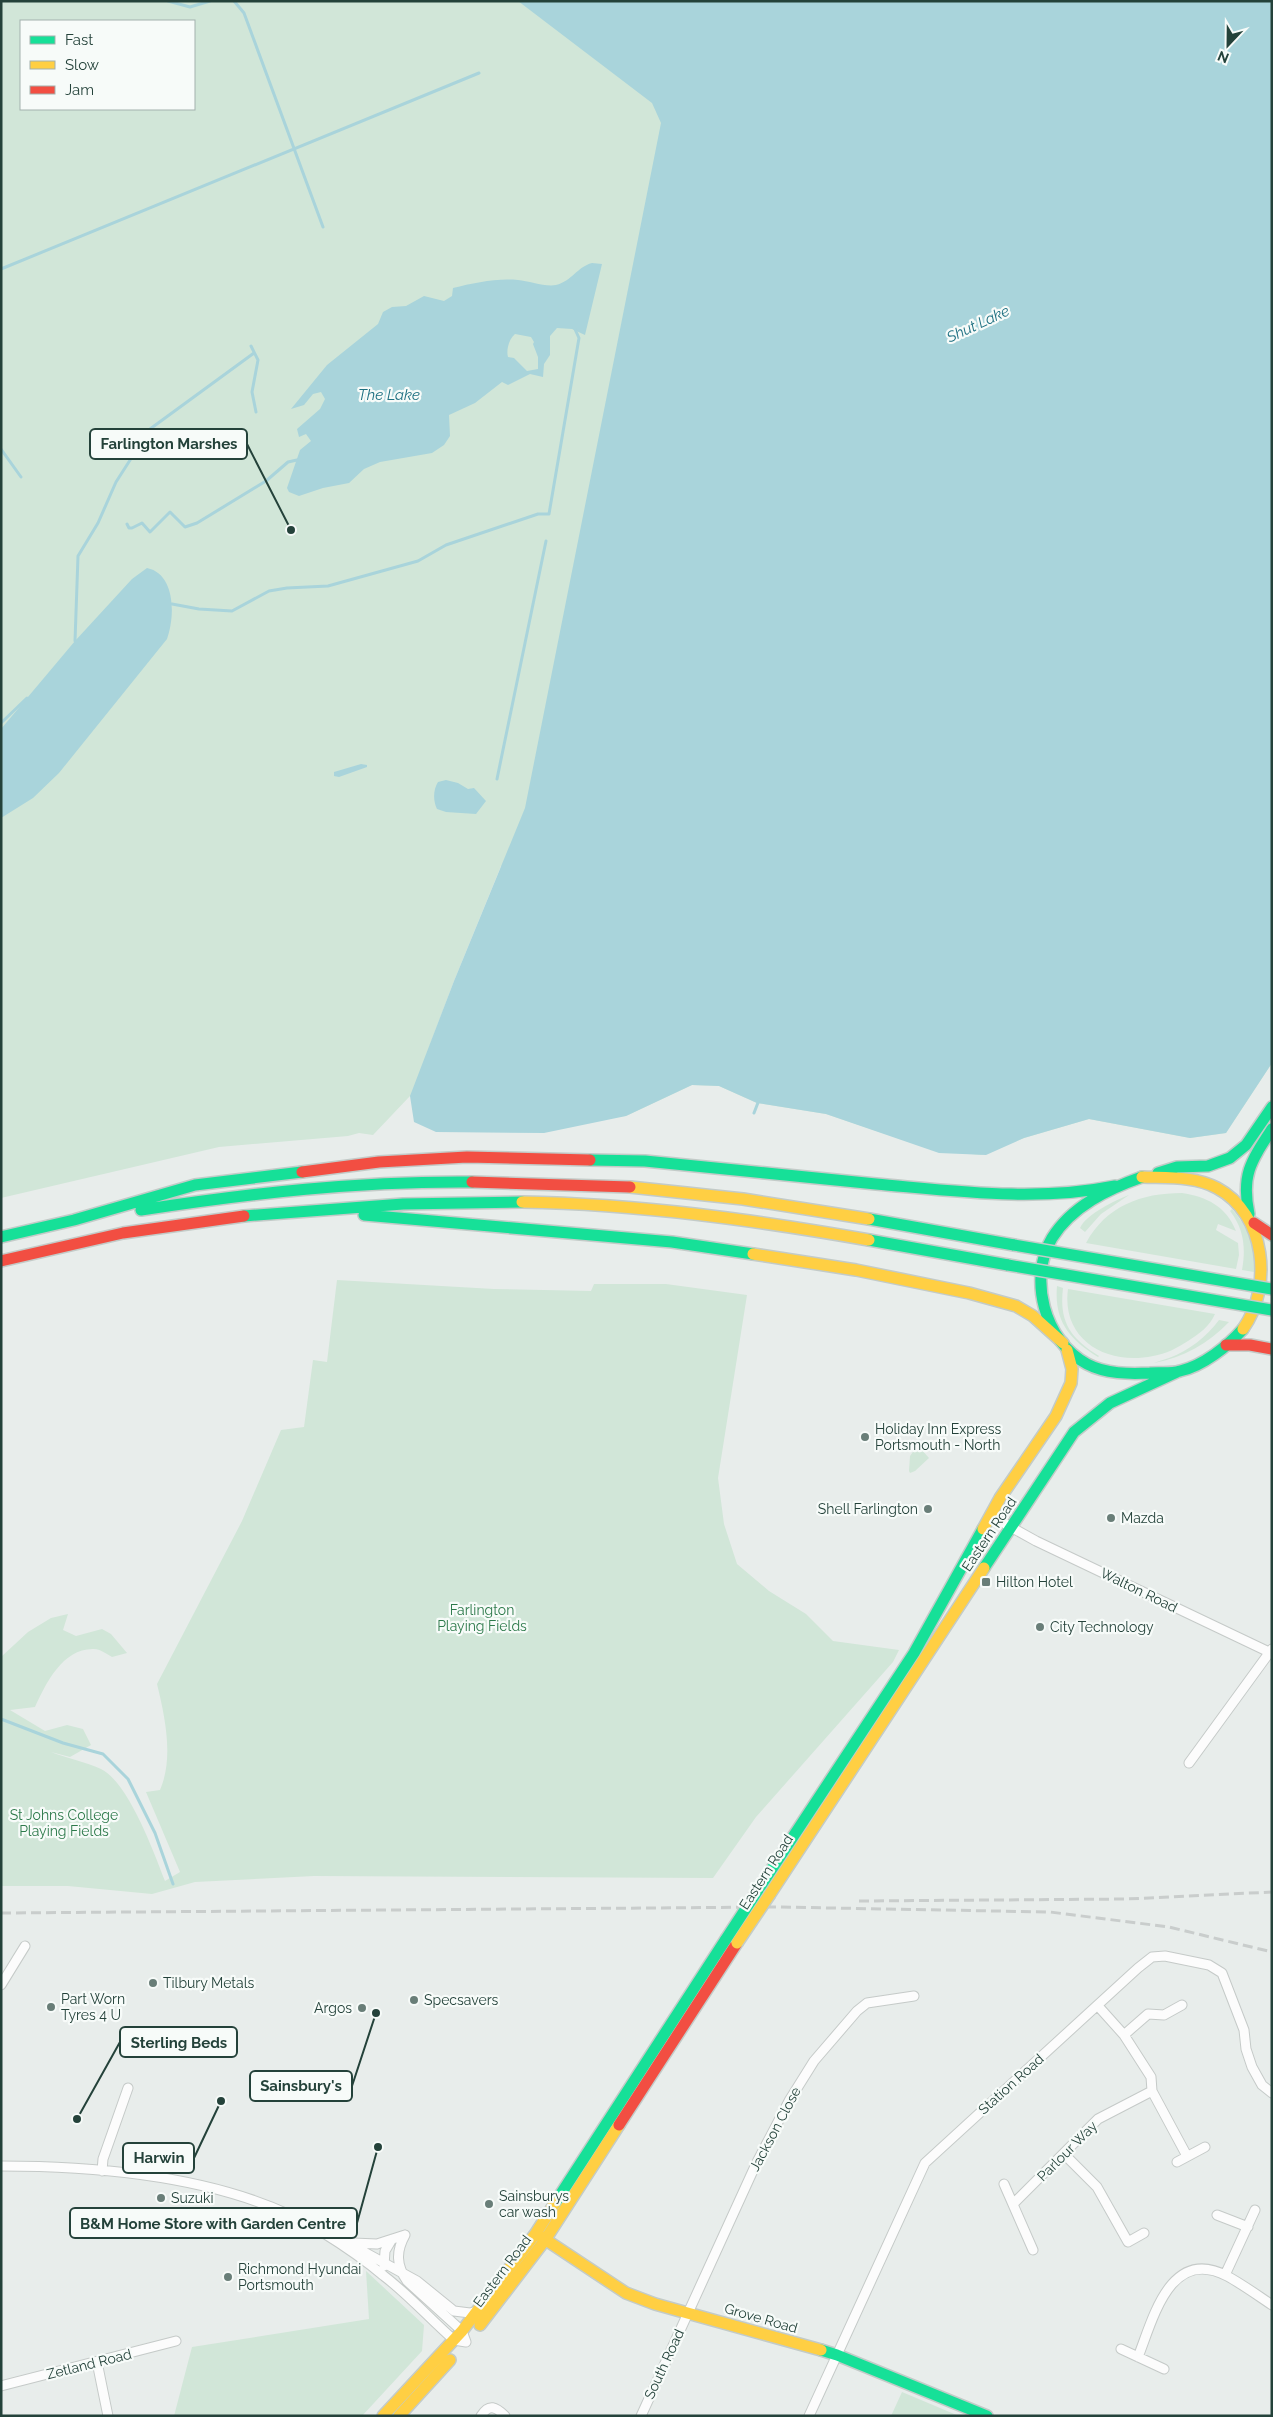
<svg xmlns="http://www.w3.org/2000/svg" width="1273" height="2417" viewBox="0 0 1273 2417" font-family="Raleway,sans-serif">
	<style>
		.green { fill: #d1e6d8; fill-rule: evenodd }
		.water { fill: #a9d4db; fill-rule: evenodd }
		.lines { fill: none; stroke-linecap: round; stroke-linejoin: round }
		.stream { stroke: #a9d4db; stroke-width: 3 }
		.street-casing { stroke: #c5cac8; stroke-width: 11 }
		.fast-casing { stroke: #c3cbc8; stroke-width: 14 }
		.slow-casing { stroke: #c3cbc8; stroke-width: 14 }
		.jam-casing { stroke: #c3cbc8; stroke-width: 14 }
		.street { stroke: #fcfcfc; stroke-width: 9 }
		.fast { stroke: #16e098; stroke-width: 11 }
		.slow { stroke: #ffcf43; stroke-width: 11 }
		.jam { stroke: #f24e42; stroke-width: 11 }
		.rail { stroke: #c9cdcc; stroke-width: 3; stroke-dasharray: 10 5; stroke-linecap: butt }
		.fast-bridge-casing { stroke: #c3ccc9; stroke-width: 14; stroke-linecap: butt }
		.slow-bridge-casing { stroke: #c3ccc9; stroke-width: 14; stroke-linecap: butt }
		.fast-bridge { stroke: #16e098; stroke-width: 11 }
		.slow-bridge { stroke: #ffcf43; stroke-width: 11 }
		.poi-dot { fill: #697e78; stroke: #f7fbf9; stroke-width: 2 }
		.labels { text-anchor: middle; dominant-baseline: central; stroke-width: 4.5; stroke-linejoin: round; paint-order: stroke }
		.poi-label { font-size: 14px; fill: #24423a; stroke: #f7fbf9; text-anchor: start }
		.street-label { font-size: 14px; fill: #24423a; stroke: #f7fbf9 }
		.park-label { font-size: 14px; fill: #2d7a4b; stroke: #f7fbf9 }
		.water-label { font-size: 15px; font-style: italic; fill: #1c6f80; stroke: #f7fbf9 }
		.leader { fill: none; stroke: #24423a; stroke-width: 2 }
		.callout-dot { fill: #24423a; stroke: #f7fbf9; stroke-width: 2 }
		.callout { fill: #f7fbf9; stroke: #24423a; stroke-width: 2 }
		.callout-label { font-size: 15px; text-anchor: middle; font-weight: bold; fill: #24423a }
	</style>
	<rect width="100%" height="100%" fill="#e8edeb"/>
	<path class="green" d="M1 1H1246L1272 1063 1226 1133 1190 1138 1089 1119 1024 1138 981 1155 933 1150 826 1114 757 1103 719 1086 692 1085 626 1116 581 1120 423 1112 410 1096 373 1135 359 1133 348 1136 219 1147 1 1198ZM21 21H194V109H21ZM501 866H502L425 1058 454 981Z
		M1182 1193C1207 1197 1226 1206 1236 1231L1218 1224 1216 1230 1238 1243 1239 1255 1236 1269 1086 1243C1106 1206 1141 1193 1182 1193Z
		M1129 1195 1101 1214 1085 1232 1080 1228C1086 1214 1116 1200 1129 1195Z
		M1232 1209C1248 1227 1256 1248 1254 1272L1242 1270C1246 1248 1244 1229 1230 1211Z
		M337 1280 494 1289 591 1291 594 1284H666L747 1295 718 1478 724 1524 737 1564 769 1591 806 1614 833 1641 899 1650 893 1662 756 1817 713 1878 314 1876 195 1882 152 1894 68 1886H1V1657L28 1632 51 1618 68 1614 63 1630 76 1636 102 1629 111 1634 127 1653 112 1657C107 1654 100 1649 94 1649 63 1648 46 1683 35 1707L10 1710 45 1731 67 1725 83 1729 91 1745 70 1757 51 1752C67 1758 86 1762 101 1769 129 1783 154 1853 165 1881L180 1872 146 1792 160 1790C174 1758 165 1717 157 1684L242 1521 281 1430 304 1427 313 1360 327 1362Z
		M1057 1286 1063 1288C1059 1322 1070 1338 1099 1356L1098 1357C1069 1339 1054 1321 1057 1286Z
		M1068 1289 1215 1314C1210 1326 1199 1334 1188 1341 1177 1348 1166 1354 1153 1356 1107 1366 1061 1340 1068 1289Z
		M1219 1320 1229 1322C1208 1344 1184 1357 1154 1363 1158 1361 1164 1360 1169 1358 1189 1351 1207 1336 1219 1320Z
		M915 1449H921L929 1458 915 1471 910 1473 909 1471 910 1456Z
		M366 2271 424 2325 422 2351 362 2416H174L192 2347 369 2319Z
		M902 2392 959 2416H891Z"/>
	<path class="water" d="M518 1H1272V1063L1226 1133 1190 1138 1089 1119 1024 1138 986 1155 939 1153 826 1114 757 1103 719 1086 692 1085 626 1116 544 1133 436 1132 414 1122 410 1096 454 981 525 808 661 123 652 103Z
		M592 263 602 264 585 335 572 329 557 328 550 336V355L544 364 543 377 530 374 508 385 502 382 475 403 449 415 450 436 444 445 432 453 380 462 364 469 349 483 323 488 299 496 289 492 287 488 300 450 311 441 306 434 299 437 297 429 320 409 325 399 321 392 313 394 304 405 291 409 327 365 378 324 383 312 392 307 406 306 424 296 444 301 452 296 453 288C474 283 496 278 518 280 529 281 545 287 556 285 572 281 577 267 592 263ZM515 334 531 337 534 342 533 344 538 357V369L527 371 514 358 508 357C506 350 509 339 515 334Z
		M147 568C176 574 175 617 167 639L59 773 33 798 1 818V729L75 641 132 579Z
		M361 764 367 765V767L339 777 334 776V772Z
		M446 780 458 783 468 789 474 788 486 801 476 814 446 812 437 809C433 801 433 790 438 782Z"/>
	<g class="lines">
		<path class="stream" d="M168 1 190 7 210 1
			M234 1 244 13 323 227
			M1 269 479 73
			M251 346 258 360 252 392 256 412
			M1 449 21 477
			M127 524 129 528H132L142 523 150 532 170 512 185 527 197 523 266 481 288 462 297 460
			M172 604 199 609 232 611 269 591 287 588 328 586 418 561 446 545 538 514H549L579 338 574 327
			M75 641 78 556 98 523 116 482 150 429 254 353
			M1 723 27 698
			M497 779 546 541
			M754 1113 759 1100
			M1 1719 63 1743 103 1754 128 1779 155 1833 173 1884"/>
		<defs>
			<path id="street" d="M991 1516 1036 1541 1269 1652
				M1189 1763 1272 1649
				M1 1985 25 1946
				M1098 2006 1124 2035 1151 2077 1152 2091 1187 2156
				M1124 2035 1148 2014 1164 2015 1182 2005
				M1064 2154 1097 2187 1128 2242 1144 2233
				M1177 2162 1205 2147
				M1 2166C105 2166 232 2177 322 2232 343 2245 365 2260 384 2276 409 2295 430 2319 454 2340L466 2342 462 2331 407 2281C396 2265 396 2251 405 2235
				M102 2171 103 2159 128 2088
				M1004 2184 1033 2250
				M1013 2204 1098 2119 1152 2091
				M1217 2215 1248 2227
				M335 2236 417 2281 454 2311 470 2313 477 2311
				M353 2243 377 2244 405 2235
				M384 2266 385 2251 392 2239
				M1225 2275 1255 2210
				M1121 2349 1164 2369
				M1138 2357C1153 2319 1170 2246 1227 2276 1242 2284 1257 2295 1272 2305
				M97 2362 108 2416
				M1 2386 176 2341
				M481 2416C489 2403 496 2407 505 2416
				M641 2416 756 2164 789 2101 814 2061 857 2011 867 2003 914 1996
				M809 2416 925 2163 1138 1968 1152 1957 1165 1956 1209 1965 1222 1973 1244 2030 1246 2049 1252 2067 1262 2085 1272 2093"/>
			<path id="fast" d="M590 1160 645 1161C722 1169 799 1176 876 1184 956 1191 1036 1202 1115 1186
				M1158 1173 1177 1167 1208 1166 1230 1158 1246 1145 1272 1107
				M1142 1177C1108 1189 1072 1206 1052 1238 1028 1278 1044 1341 1087 1364 1106 1374 1129 1374 1150 1373 1160 1372 1170 1374 1180 1371 1203 1366 1228 1346 1243 1329
				M141 1210C252 1193 359 1181 472 1182
				M1249 1214C1241 1175 1251 1161 1272 1129
				M364 1215 672 1242 753 1254
				M244 1216 403 1204 522 1202
				M869 1219 1014 1245
				M1 1237 74 1220 195 1185 302 1172
				M869 1240 1008 1265
				M984 1568 1074 1432 1110 1403 1177 1372
				M758 1890 914 1653 983 1529
				M555 2203 726 1939
				M821 2350 837 2355 987 2416"/>
			<path id="slow" d="M1142 1177C1167 1178 1195 1176 1217 1188 1266 1214 1273 1287 1243 1329
				M630 1187 743 1199 869 1219
				M522 1202C639 1204 755 1220 869 1240
				M753 1254 856 1270 969 1293 1016 1306 1033 1316 1063 1343
				M983 1529 1000 1498 1056 1416 1071 1383 1072 1369 1067 1350
				M770 1894 984 1568
				M537 2234 626 2293 655 2304 821 2350
				M480 2325 545 2240 619 2125
				M383 2416 462 2331 536 2233 555 2203
				M399 2416 450 2360"/>
			<path id="jam" d="M302 1172 379 1162 467 1157 590 1160
				M472 1182 630 1187
				M1254 1223 1272 1235
				M1 1261 123 1233 244 1216
				M1226 1345H1250L1272 1349
				M619 2125 737 1943"/>
		</defs>
		<use href="#street" class="street-casing"/>
		<use href="#fast" class="fast-casing"/>
		<use href="#slow" class="slow-casing"/>
		<use href="#jam" class="jam-casing"/>
		<use href="#street" class="street"/>
		<use href="#fast" class="fast"/>
		<use href="#slow" class="slow"/>
		<use href="#jam" class="jam"/>
		<path class="rail" d="M859 1901 1126 1899 1272 1892
			M1 1913 777 1907 1050 1912 1169 1927 1272 1952"/>
		<defs>
			<path id="fast-bridge" d="M1014 1245 1272 1289
				M1008 1265 1272 1310
				M726 1939 758 1890"/>
			<path id="slow-bridge" d="M737 1943 770 1894"/>
		</defs>
		<use href="#fast-bridge" class="fast-bridge-casing"/>
		<use href="#slow-bridge" class="slow-bridge-casing"/>
		<use href="#fast-bridge" class="fast-bridge"/>
		<use href="#slow-bridge" class="slow-bridge"/>
	</g>
	<g class="poi-dot">
		<circle cx="865" cy="1437" r="5"/>
		<circle cx="928" cy="1509" r="5"/>
		<circle cx="1111" cy="1518" r="5"/>
		<rect x="981" y="1577" width="10" height="10" rx="2.5"/>
		<circle cx="1040" cy="1627" r="5"/>
		<circle cx="153" cy="1983" r="5"/>
		<circle cx="414" cy="2000" r="5"/>
		<circle cx="51" cy="2007" r="5"/>
		<circle cx="362" cy="2008" r="5"/>
		<circle cx="161" cy="2198" r="5"/>
		<circle cx="489" cy="2204" r="5"/>
		<circle cx="228" cy="2277" r="5"/>
	</g>
	<g class="labels">
		<g class="poi-label">
			<text x="875" y="1429">Holiday Inn Express<tspan x="875" dy="16">Portsmouth - North</tspan></text>
			<text x="918" y="1509" text-anchor="end">Shell Farlington</text>
			<text x="1121" y="1518">Mazda</text>
			<text x="996" y="1582">Hilton Hotel</text>
			<text x="1050" y="1627">City Technology</text>
			<text x="163" y="1983">Tilbury Metals</text>
			<text x="61" y="1999">Part Worn<tspan x="61" dy="16">Tyres 4 U</tspan></text>
			<text x="424" y="2000">Specsavers</text>
			<text x="352" y="2008" text-anchor="end">Argos</text>
			<text x="499" y="2196">Sainsburys<tspan x="499" dy="16">car wash</tspan></text>
			<text x="171" y="2198">Suzuki</text>
			<text x="238" y="2269">Richmond Hyundai<tspan x="238" dy="16">Portsmouth</tspan></text>
		</g>
		<g class="street-label">
			<text transform="translate(989 1534) rotate(-56)">Eastern Road</text>
			<text transform="translate(1139 1590) rotate(26)">Walton Road</text>
			<text transform="translate(766 1872) rotate(-57)">Eastern Road</text>
			<text transform="translate(1011 2084) rotate(-42)">Station Road</text>
			<text transform="translate(775 2129) rotate(-62)">Jackson Close</text>
			<text transform="translate(1067 2151) rotate(-45)">Parlour Way</text>
			<text transform="translate(502 2271) rotate(-53)">Eastern Road</text>
			<text transform="translate(761 2318) rotate(16)">Grove Road</text>
			<text transform="translate(89 2364) rotate(-14)">Zetland Road</text>
			<text transform="translate(664 2364) rotate(-65)">South Road</text>
		</g>
		<g class="park-label">
			<text x="482" y="1610">Farlington<tspan x="482" dy="16">Playing Fields</tspan></text>
			<text x="64" y="1815">St Johns College<tspan x="64" dy="16">Playing Fields</tspan></text>
		</g>
		<g class="water-label">
			<text transform="translate(978 324) rotate(-25)">Shut Lake</text>
			<text x="389" y="395">The Lake</text>
		</g>
	</g>
	<path class="leader" d="M291 530L247 444M77 2119L120 2042M376 2013L352 2086M221 2101L194 2158M378 2147L357 2223"/>
	<g class="callout-dot">
		<circle cx="291" cy="530" r="5"/>
		<circle cx="77" cy="2119" r="5"/>
		<circle cx="376" cy="2013" r="5"/>
		<circle cx="221" cy="2101" r="5"/>
		<circle cx="378" cy="2147" r="5"/>
	</g>
	<g class="callout">
		<rect x="90" y="429" width="157" height="30" rx="5"/>
		<rect x="120" y="2027" width="117" height="30" rx="5"/>
		<rect x="250" y="2071" width="102" height="30" rx="5"/>
		<rect x="123" y="2143" width="71" height="30" rx="5"/>
		<rect x="70" y="2208" width="287" height="30" rx="5"/>
	</g>
	<g class="callout-label">
		<text x="169" y="449">Farlington Marshes</text>
		<text x="179" y="2048">Sterling Beds</text>
		<text x="301" y="2091">Sainsbury's</text>
		<text x="159" y="2163">Harwin</text>
		<text x="213" y="2229">B&amp;M Home Store with Garden Centre</text>
	</g>
	<rect width="1273" height="2417" fill="none" stroke="#24423a" stroke-width="5"/>
	<rect x="20" y="20" width="175" height="90" fill="#f7fbf9" stroke="#a3b1ad"/>
	<rect x="30" y="36" width="25" height="8" fill="#16e098" stroke="#a3b1ad"/>
	<text x="65" y="45" font-size="15" fill="#24423a">Fast</text>
	<rect x="30" y="61" width="25" height="8" fill="#ffcf43" stroke="#a3b1ad"/>
	<text x="65" y="70" font-size="15" fill="#24423a">Slow</text>
	<rect x="30" y="86" width="25" height="8" fill="#f24e42" stroke="#a3b1ad"/>
	<text x="65" y="95" font-size="15" fill="#24423a">Jam</text>
	<g transform="translate(1228 45) rotate(202)" stroke="#f7fbf9" stroke-width="4" paint-order="stroke">
	<path d="M0-4L9 19L0 12L-9 19Z" fill="#24423a"/>
	<text y="-8" font-size="14" font-weight="bold" text-anchor="middle" fill="#24423a">N</text>
	</g>
</svg>
